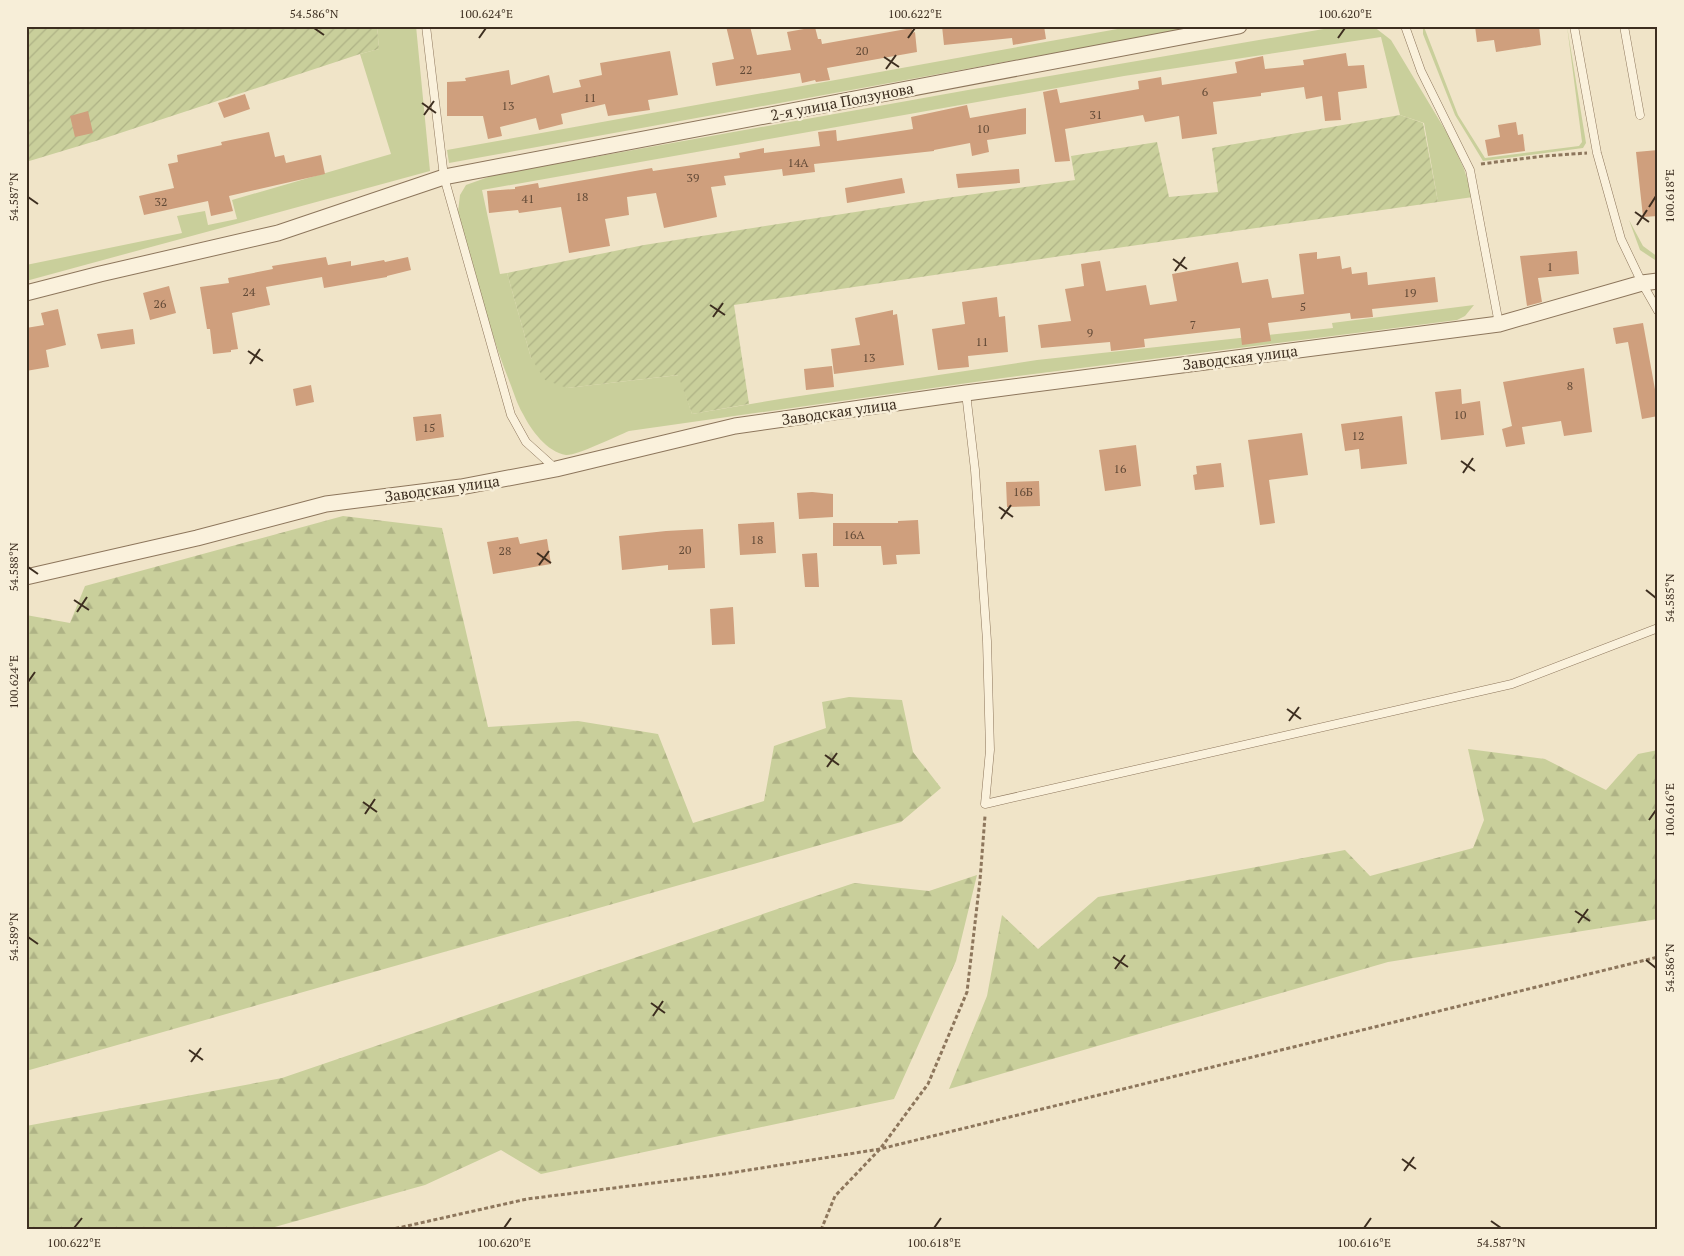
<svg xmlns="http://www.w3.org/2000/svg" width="1684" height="1256" viewBox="0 0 1684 1256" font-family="'PT Serif',serif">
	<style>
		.green { fill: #c9cf9b }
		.forest { fill: url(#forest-firs) }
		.garden { fill: url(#garden-furrows) }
		.building { fill: #cf9f7d }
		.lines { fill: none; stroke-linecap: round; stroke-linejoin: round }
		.service-casing { stroke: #8d765c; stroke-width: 9 }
		.minor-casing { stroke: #8d765c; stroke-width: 17 }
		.path { stroke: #8d765c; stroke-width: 3; stroke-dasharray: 4 2.5; stroke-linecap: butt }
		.service { stroke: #faf1dc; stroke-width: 8 }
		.minor { stroke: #faf1dc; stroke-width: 15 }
		.ticks { fill: none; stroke: #3d2e20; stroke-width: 2 }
		.labels { text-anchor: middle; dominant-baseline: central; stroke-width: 5; stroke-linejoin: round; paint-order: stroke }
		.number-label { font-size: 12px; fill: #624a37 }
		.street-label { font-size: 15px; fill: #3d2e20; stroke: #f7eed8 }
		.neatline { fill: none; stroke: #3d2e20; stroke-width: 2 }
		.ticks-label { font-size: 12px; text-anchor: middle; fill: #3d2e20 }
	</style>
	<defs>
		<pattern id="forest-firs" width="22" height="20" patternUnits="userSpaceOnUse" patternTransform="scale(1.25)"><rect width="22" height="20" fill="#c9cf9b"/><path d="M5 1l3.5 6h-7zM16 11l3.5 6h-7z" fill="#aeb285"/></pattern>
		<pattern id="garden-furrows" width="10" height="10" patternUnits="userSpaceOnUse" patternTransform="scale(1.25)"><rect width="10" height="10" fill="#c9cf9b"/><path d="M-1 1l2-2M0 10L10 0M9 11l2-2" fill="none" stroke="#aeb285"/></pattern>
	</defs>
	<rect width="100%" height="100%" fill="#f0e4c8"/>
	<path class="green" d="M377 26H416L430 171 26 281V265L182 233 177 216 205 211 208 225 237 219 232 200 391 154 360 54 379 49Z
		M1134 26H1203L449 163 447 150Z
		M1341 26H1373L1391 40 1450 138 1464 169 1473 197 1438 202 1424 123 1400 115 1381 37 1124 76 482 190 500 274 507 273 531 358 567 388 679 375 692 414 780 399 1037 360 1333 328 1332 323 1474 305 1465 316 1457 320 1003 378 629 431C617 436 576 456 566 455 547 452 531 430 523 414 517 404 514 393 510 383 488 328 474 269 458 212L460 195 466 185 494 175 968 90Z
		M1423 26H1428L1424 27 1458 115 1485 158 1579 146 1582 142 1567 26 1586 143 1583 148 1483 161 1455 115 1423 34Z
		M1629 220 1643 246 1658 257V262L1640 250Z"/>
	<path class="forest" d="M343 516 442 528 488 727 578 721 658 734 693 823 764 801 774 746 826 728 822 702 849 697 902 700 913 752 941 788 901 822 26 1071V615L70 623 85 586Z
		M1468 749 1545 759 1606 790 1638 754 1658 750V919L1388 962 949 1089 987 996 1002 915 1038 949 1098 897 1345 850 1370 876 1473 848 1484 820Z
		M977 875 956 961 894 1099 541 1174 501 1150 425 1185 264 1230H26V1126L282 1078 854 883 929 891Z"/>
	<path class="garden" d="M26 26H377L379 49 360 54 99 140 26 162Z
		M1400 115 1423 123 1438 202 1068 255 734 305 749 404 692 414 678 375 567 388 545 380 531 358 507 273 644 245 939 199 1075 180 1071 156 1157 142 1169 197 1218 192 1212 148Z"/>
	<path class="building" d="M726 26H750L757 55 791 50 787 32 815 27 818 39H821L822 44 912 28V33L915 32 917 52 827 68 830 80 816 82 815 80 802 83 800 73 716 86 712 63 734 59Z
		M942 26H1044L1046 39 1013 45 1012 38 944 45Z
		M1475 26H1539L1541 45 1496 52 1494 40 1477 42Z
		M670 51 678 95 648 100 650 110 608 116 605 104 561 114 563 124 539 130 536 118 500 127 502 136 488 139 483 116H447V82L466 81 465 78 509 70 511 85 549 75 553 93 581 87 579 80 602 75 600 63Z
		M1346 53 1348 66 1364 65 1367 88 1338 92 1341 120 1325 121 1322 96 1306 99 1304 87 1261 93V96L1213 102 1217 134 1182 139 1179 116 1145 122 1143 115 1065 129 1070 161 1055 162 1043 92 1057 89 1060 103 1139 89 1138 81 1161 77 1162 85 1237 73 1235 62 1263 56 1265 69 1304 65 1303 60Z
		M245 94 250 109 224 118 218 103Z
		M967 105 970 118 1026 108V134L987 140 989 152 972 156 970 143 934 150V151L814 164 815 172 783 176 782 169 724 176 726 185 711 187 717 217 664 228 656 193 627 197 629 215 605 219 610 246 569 253 561 207 519 213 518 210 489 213 487 191 515 189V187L538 183 539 188 652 168 653 171 740 158 739 153 764 148V153L820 146 818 132 836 130 837 141 913 129 911 117Z
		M88 111 93 133 75 137 70 116Z
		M1516 122 1518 135 1523 134 1525 151 1488 156 1485 140 1500 137 1498 125Z
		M269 132 275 157 284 155 286 163 321 155 325 174 229 196 233 211 211 216 208 201 144 215 139 196 174 188 168 164 178 162 177 155 222 145 221 142Z
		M1658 150V216L1643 217 1636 152Z
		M1019 169 1020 183 958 188 956 174Z
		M902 178 905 193 847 203 845 188Z
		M1577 251 1579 274 1538 278 1542 302 1527 306 1520 256Z
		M1317 252V259L1340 256 1342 269 1351 267 1352 274 1367 272 1368 285 1435 277 1438 302 1372 309 1373 317 1351 319 1350 313 1268 323 1271 341 1242 345 1240 328 1144 339 1145 347 1111 351 1110 342 1041 348 1038 325 1071 321 1065 289 1084 286 1081 264 1100 261 1106 291 1146 285 1150 305 1177 301 1172 274 1238 262 1242 283 1268 279 1272 298 1304 294 1299 254Z
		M326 257 328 265 351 261V266L384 260 385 262 408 257 411 270 387 276V277L324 288 322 277 266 287 270 305 232 313 238 349 231 350V352L213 354 210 329H207L200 287 229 283 228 278 273 269 272 266Z
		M169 286 176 313 150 320 143 293Z
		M997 297 999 317 1005 316 1008 352 968 356 969 367 938 370 932 329 965 324 962 302Z
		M58 309 66 345 46 350 49 367 26 371V328L44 325 41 313Z
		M893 310V315L897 314 904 365 834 374 831 349 860 345 855 318Z
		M1643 323 1658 406V416L1642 419 1628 342 1616 344 1613 328Z
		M133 329 135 344 101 349 97 334Z
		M832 366 834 387 806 390 804 369Z
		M1584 368 1592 432 1564 436 1561 421 1522 427 1525 444 1506 447 1502 429 1512 426 1503 382Z
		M311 385 314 402 296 406 293 389Z
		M1461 389 1462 404 1480 401 1484 435 1441 440 1435 392Z
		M441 414 444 437 416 441 413 417Z
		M1402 416 1407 464 1361 469 1359 449 1345 451 1341 424Z
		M1302 433 1308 475 1269 480 1275 523 1260 525 1248 440Z
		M1136 445 1141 486 1105 491 1099 450Z
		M1221 463 1224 487 1195 490 1193 475 1197 474 1196 466Z
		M1039 481 1040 506 1007 507 1006 482Z
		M812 492 833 494V517L799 519 797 493Z
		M918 520 920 554 896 555 897 564 883 565 881 546H833V523H898V521Z
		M774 522 776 553 740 555 738 524Z
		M703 529 705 568 668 570V565L622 570 619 536 666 531Z
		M518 537 520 544 547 539 551 564 493 574 487 542Z
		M817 553 819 587H805L802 554Z
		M733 607 735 644 712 645 710 609Z"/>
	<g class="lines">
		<defs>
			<path id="service" d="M426 26 444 177 511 415 526 442 556 469
				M1405 26 1421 71 1470 170 1499 324
				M1574 26 1597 153 1621 239 1642 283 1658 311
				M1624 26 1640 115
				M966 393 975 470 987 641 990 750 985 804 1512 684 1658 628"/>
			<path id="minor" d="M26 293 100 274 278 233 444 177 1239 26
				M26 577 197 538 326 504 461 487 556 469 735 426 966 393 1499 324 1642 283 1658 281"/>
		</defs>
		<use href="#service" class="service-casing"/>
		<use href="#minor" class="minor-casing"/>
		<path class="path" d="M1481 164 1544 156 1587 153
			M389 1230 527 1199 724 1174 880 1149 1658 957
			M821 1230 835 1196 880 1149 928 1084 967 992 980 880 985 816"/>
		<use href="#service" class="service"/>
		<use href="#minor" class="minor"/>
	</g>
	<path class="ticks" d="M314 28 324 35M479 38 486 28M908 38 915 28M1338 38 1345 28M884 57 899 67M886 69 896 55M422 103 436 113M424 115 434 101M28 197 38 204M1649 207 1656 196M1635 212 1649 222M1637 225 1647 210M1173 259 1187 269M1175 271 1185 257M710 305 725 315M713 317 723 303M248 351 263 361M250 364 260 349M1461 461 1475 471M1463 473 1473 458M999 507 1013 517M1001 519 1011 505M537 553 551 563M539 565 549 551M28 567 38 574M1646 590 1656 598M74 600 89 610M77 612 87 597M28 682 35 672M1287 709 1301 719M1289 721 1299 707M825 755 839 765M827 767 837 753M363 802 377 812M365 814 375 799M1649 820 1656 810M1575 911 1590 921M1578 923 1588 909M28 937 38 944M1113 957 1128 967M1646 960 1656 968M1115 969 1125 955M651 1003 665 1013M653 1016 663 1001M189 1050 203 1060M191 1062 201 1048M1402 1159 1416 1169M1404 1171 1414 1157M1491 1221 1501 1228M74 1228 82 1218M504 1228 511 1218M934 1228 941 1218M1364 1228 1371 1218"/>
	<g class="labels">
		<g class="number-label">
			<text x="862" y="50">20</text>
			<text x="746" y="69">22</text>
			<text x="1205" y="91">6</text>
			<text x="590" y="97">11</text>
			<text x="508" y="105">13</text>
			<text x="1096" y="114">31</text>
			<text x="983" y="128">10</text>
			<text x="798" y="162">14А</text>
			<text x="693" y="177">39</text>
			<text x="582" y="196">18</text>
			<text x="528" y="198">41</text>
			<text x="161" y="201">32</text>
			<text x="1550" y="266">1</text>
			<text x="249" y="291">24</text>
			<text x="1410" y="292">19</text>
			<text x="160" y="303">26</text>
			<text x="1303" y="306">5</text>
			<text x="1193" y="324">7</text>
			<text x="1090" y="332">9</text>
			<text x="982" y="341">11</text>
			<text x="869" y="357">13</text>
			<text x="1570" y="385">8</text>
			<text x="1460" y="414">10</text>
			<text x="429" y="427">15</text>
			<text x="1358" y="435">12</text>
			<text x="1120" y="468">16</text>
			<text x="1023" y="491">16Б</text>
			<text x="854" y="534">16А</text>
			<text x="757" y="539">18</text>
			<text x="685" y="549">20</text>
			<text x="505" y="550">28</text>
		</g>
		<g class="street-label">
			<text transform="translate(842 101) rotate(-11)">2-я улица Ползунова</text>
			<text transform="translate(1240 357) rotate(-7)">Заводская улица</text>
			<text transform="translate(839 411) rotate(-8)">Заводская улица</text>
			<text transform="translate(442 488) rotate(-8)">Заводская улица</text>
		</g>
	</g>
	<rect width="1684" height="1256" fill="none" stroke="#f7eed8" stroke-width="55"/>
	<rect x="28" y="28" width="1628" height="1200" class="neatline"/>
	<g class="ticks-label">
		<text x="314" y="18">54.586°N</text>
		<text x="486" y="18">100.624°E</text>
		<text x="915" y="18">100.622°E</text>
		<text x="1345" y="18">100.620°E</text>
		<text transform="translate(1670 196) rotate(-90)" y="4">100.618°E</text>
		<text transform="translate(14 197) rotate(-90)" y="4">54.587°N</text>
		<text transform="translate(14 567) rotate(-90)" y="4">54.588°N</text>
		<text transform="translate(1670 598) rotate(-90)" y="4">54.585°N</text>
		<text transform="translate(14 682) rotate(-90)" y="4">100.624°E</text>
		<text transform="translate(1670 810) rotate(-90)" y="4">100.616°E</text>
		<text transform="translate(14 937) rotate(-90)" y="4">54.589°N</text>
		<text transform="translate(1670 968) rotate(-90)" y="4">54.586°N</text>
		<text x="74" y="1247">100.622°E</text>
		<text x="504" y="1247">100.620°E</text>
		<text x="934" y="1247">100.618°E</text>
		<text x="1364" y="1247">100.616°E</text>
		<text x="1501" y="1247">54.587°N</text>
	</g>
</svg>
